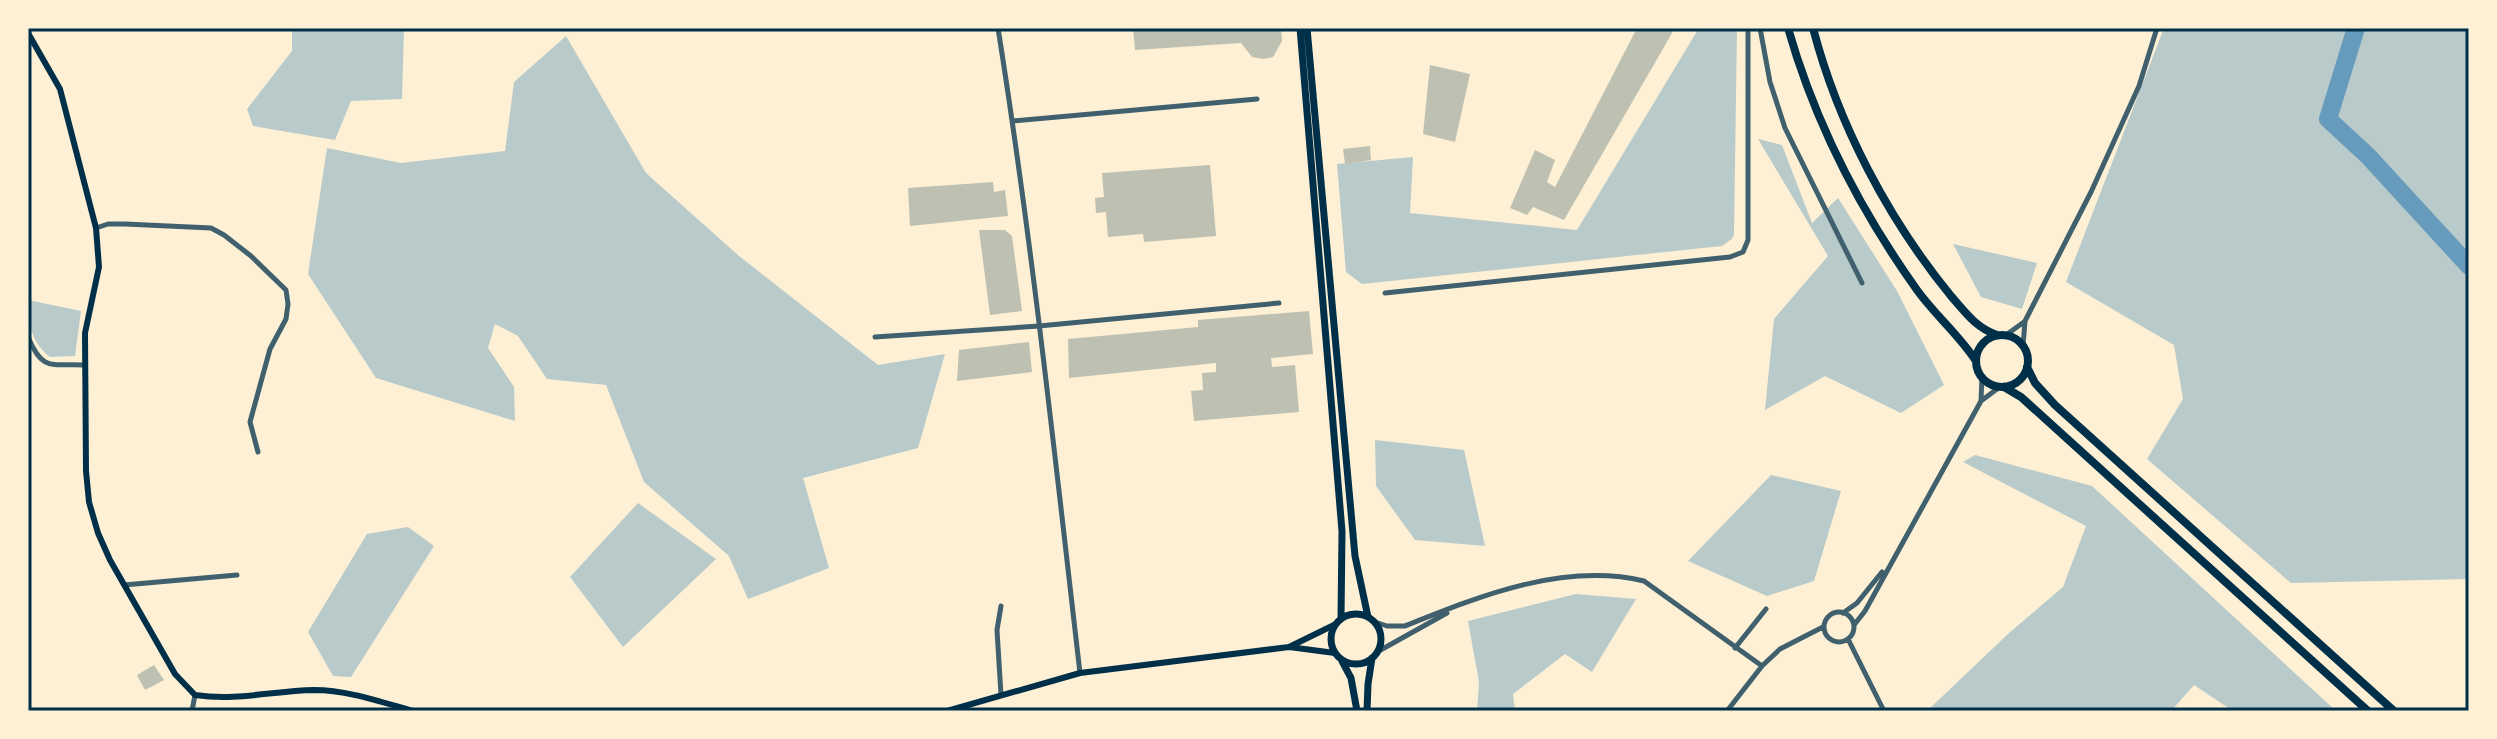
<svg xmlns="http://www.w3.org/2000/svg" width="2497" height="739" viewBox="0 0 2497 739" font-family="'Nunito Sans',sans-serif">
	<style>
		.green { fill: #b9caca }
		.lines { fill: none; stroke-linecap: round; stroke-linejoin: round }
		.river { stroke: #669bbc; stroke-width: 18 }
		.building { fill: #bec0b2 }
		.minor { stroke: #3f606c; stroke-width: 5 }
		.secondary { stroke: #003049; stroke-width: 6 }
		.primary { stroke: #003049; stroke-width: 7 }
		.trunk { stroke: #003049; stroke-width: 8 }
		.neatline { fill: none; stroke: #003049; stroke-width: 3 }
	</style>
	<rect width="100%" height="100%" fill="#fdf0d5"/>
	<path class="green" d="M292 28H404L402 99 351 101 335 140 253 126 247 109 292 51Z
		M1699 28H1737L1734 234 1732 239 1722 246 1362 284 1346 272 1337 164 1413 157 1410 213 1577 230Z
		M2164 28H2469V579L2291 583 2147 459 2183 399 2174 345 2066 282Z
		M566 36 646 173 739 256 878 365 945 354 918 448 803 478 829 568 748 599 729 556 644 482 606 385 547 379 518 336 495 324 488 348 514 387 515 421 376 378 308 274 327 148 401 163 505 151 514 82Z
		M1758 139 1782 145 1812 223 1838 198 1897 291 1944 385 1901 413 1825 376 1765 410 1774 319 1828 256Z
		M1953 244 2037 263 2022 309 1981 297Z
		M28 300 81 311 75 356 50 357C31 342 28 323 28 300Z
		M1375 440 1464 450 1485 546 1415 540 1376 486Z
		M1975 455 2092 486 2336 711H2233L2194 685 2171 711 1928 710 2008 634 2063 587 2086 526 1963 462Z
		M1771 475 1841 491 1814 581 1767 596 1688 561Z
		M638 503 716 559 623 647 570 577Z
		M408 527 434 546 351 677 333 676 308 632 367 534Z
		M1576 594 1636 599 1592 672 1565 654 1513 694 1515 711H1477L1479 682 1468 621Z"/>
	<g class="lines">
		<path class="river" d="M2356 28 2328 119 2368 156 2469 266"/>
	</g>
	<path class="building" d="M1133 28H1281L1282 41 1273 57 1264 59 1252 57 1241 43 1135 50Z
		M1637 28H1675L1564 220 1533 207 1527 215 1510 208 1535 150 1555 160 1547 182 1555 187Z
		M1430 65 1470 74 1455 142 1423 134Z
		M1370 146 1371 160 1345 164 1343 149Z
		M1210 165 1216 236 1144 242 1143 234 1108 237 1106 212 1096 213 1095 198 1104 197 1102 173Z
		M993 182 994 192 1005 190 1008 216 910 226 908 188Z
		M979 230H1005L1012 236 1022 311 990 315Z
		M1309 311 1313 354 1271 358 1272 367 1295 365 1299 412 1194 421 1191 391 1203 390 1202 373 1216 372V363L1069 378 1068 339 1198 327V320Z
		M1029 342 1032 372 957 381 959 350Z
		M154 665 164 680 145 690 137 675Z"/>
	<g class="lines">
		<path class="minor" d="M998 28C1032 242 1055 458 1080 673
			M1760 28 1770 82 1785 128 1862 283
			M1013 121 1257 99
			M96 228 108 224H125L211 228 224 235 251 256 286 290 288 304 286 319 270 349 250 422 258 452
			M1385 293 1730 257 1743 252 1748 240V28
			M2006 335 2024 322
			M28 337C43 373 52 363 84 365
			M875 337 1039 326 1279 303
			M2023 346 2025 321 2091 192 2139 86 2157 28
			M1981 400 1982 377
			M124 585 237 575
			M1824 627a15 15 0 1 1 30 0a15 15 0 1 1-30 0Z
			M1843 613 1857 603 1882 572
			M1375 622 1387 626H1405C1480 596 1563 562 1644 581L1762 666
			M1854 625 1865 611 1981 401 2001 386
			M1848 639 1884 711
			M1735 648 1766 609
			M1377 652 1447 613
			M1001 695 997 630 1001 606
			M192 711 195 695
			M1727 711 1762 666 1780 649 1823 627"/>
		<path class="secondary" d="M28 33 60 89 96 228 99 267 85 333 86 471 89 502 98 533 110 560 175 674 195 695C238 701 271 691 314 690 347 690 381 702 413 711
			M1289 647 1336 624
			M947 711 1080 673 1289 647 1335 653"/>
		<path class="primary" d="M1300 28 1342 531 1341 619
			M1307 28 1355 556 1368 617
			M1331 639a25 25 0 1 1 50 0a25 25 0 1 1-50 0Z
			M1342 661 1351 678 1357 711
			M1367 711 1368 684 1372 658"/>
		<path class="trunk" d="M1788 28C1815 123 1860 210 1917 290 1935 315 1959 335 1976 361
			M1813 28C1838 124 1888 219 1951 296 1965 312 1976 328 1997 335
			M1976 361a26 26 0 1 1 52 0a26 26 0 1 1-52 0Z
			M2027 367 2035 383 2055 405 2394 711
			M2004 387 2021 397 2368 711"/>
	</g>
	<rect width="2497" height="739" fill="none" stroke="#fdf0d5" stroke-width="60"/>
	<rect x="30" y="30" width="2437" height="679" class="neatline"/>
</svg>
